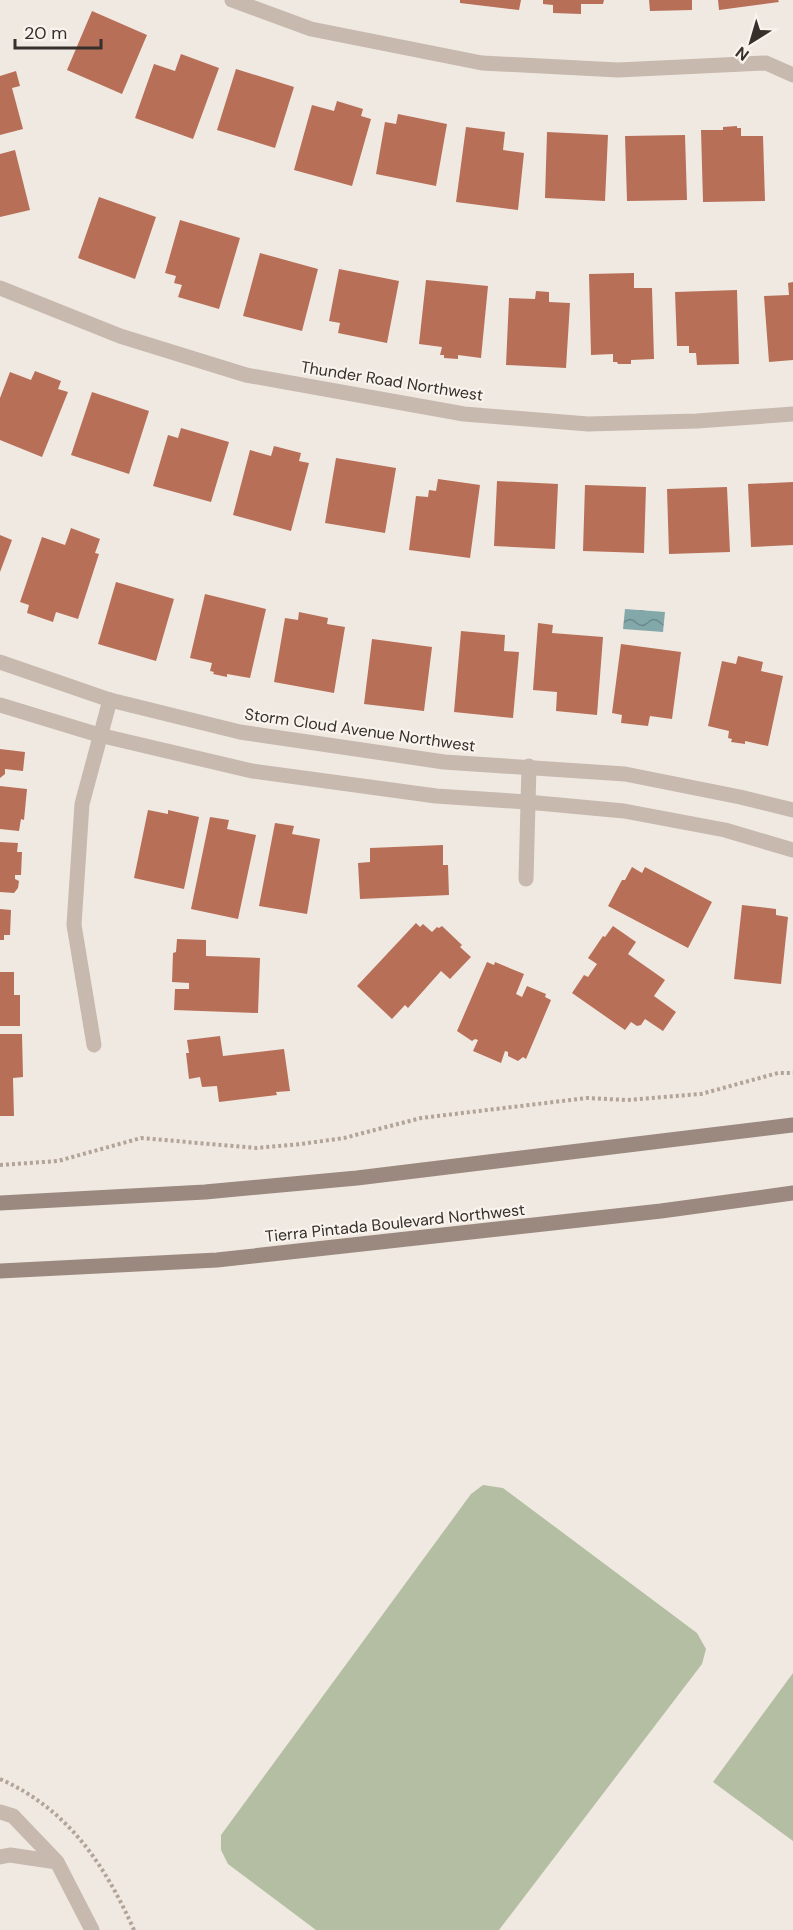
<svg xmlns="http://www.w3.org/2000/svg" width="793" height="1930" viewBox="0 0 793 1930" font-family="'DM Sans',sans-serif">
	<style>
		.park { fill: #b4bea2 }
		.water { fill: url(#water-waves) }
		.building { fill: #b76f58 }
		.lines { fill: none; stroke-linecap: round; stroke-linejoin: round }
		.path { stroke: #b3a498; stroke-width: 4; stroke-dasharray: 3 3; stroke-linecap: butt }
		.service { stroke: #c7b9ae; stroke-width: 15 }
		.minor { stroke: #c7b9ae; stroke-width: 15 }
		.tertiary { stroke: #c7b9ae; stroke-width: 15 }
		.secondary { stroke: #9b897f; stroke-width: 15 }
		.labels { text-anchor: middle; dominant-baseline: central; stroke-width: 4.5; stroke-linejoin: round; paint-order: stroke }
		.street-label { font-size: 16px; fill: #372f2b; stroke: #f8f3ed }
	</style>
	<defs>
		<pattern id="water-waves" width="16" height="10" patternUnits="userSpaceOnUse" patternTransform="scale(1.5)"><rect width="16" height="10" fill="#83a8aa"/><path d="M0 5q4-4 8 0t8 0" fill="none" stroke="#6c898b"/></pattern>
	</defs>
	<rect width="100%" height="100%" fill="#f0e9e1"/>
	<path class="park" d="M483 1485 503 1488 697 1633 706 1649 702 1664 499 1930H316L228 1864 221 1850V1835L471 1494Z
		M793 1673V1841L713 1782Z"/>
	<path class="water" d="M625 609 665 612 663 632 623 629Z"/>
	<path class="building" d="M460 0H521L519 10 460 3Z
		M543 0H604L603 4H581V14L553 13V5L543 4Z
		M649 0H692V10L650 11Z
		M718 0H778L779 2 719 10Z
		M92 11 147 35 122 94 67 70Z
		M181 54 219 68 193 139 135 118 154 64 175 71Z
		M236 69 294 87 275 148 217 130Z
		M16 71 20 86 12 88 23 129 0 135V76Z
		M337 101 363 109 361 116 371 119 352 186 294 170 312 105 334 111Z
		M398 114 447 124 436 186 376 174 385 122 396 124Z
		M737 126V128H741V136H763L765 201 703 202 701 130H723V127Z
		M466 127 505 132 503 150 524 153 518 210 456 202Z
		M547 132 608 135 605 201 545 198Z
		M685 135 687 200 627 201 625 136Z
		M15 150 30 210 0 217V154Z
		M99 197 156 217 135 279 78 258Z
		M180 220 240 238 219 309 178 297 182 285 174 283 176 276 165 273Z
		M260 253 318 269 302 331 243 316Z
		M339 269 399 281 387 343 338 333 340 323 329 321Z
		M634 273V288H652L654 359 631 360V364H618L617 362H613V354L591 355 589 274Z
		M426 280 488 286 481 358 458 355V359L444 358V355H440L442 347 419 344Z
		M793 282V360L769 362 764 296 789 295 788 283Z
		M737 290 739 364 697 365 696 353H689V346H677L675 292Z
		M536 291 549 292V302L570 303 566 368 506 365 509 298 535 299Z
		M35 371 61 381 58 389 68 392 42 457 0 440V398L10 372 31 380Z
		M92 392 149 411 129 474 71 455Z
		M181 428 229 442 211 502 153 486 168 435 178 438Z
		M274 446 301 453 299 461 309 463 291 531 233 515 250 450 271 456Z
		M336 458 396 468 385 533 325 523Z
		M438 479 480 485 470 558 409 550 416 496 428 497 429 490 436 491Z
		M497 481 558 484 555 549 494 546Z
		M793 482V545L751 547 748 484Z
		M585 485 646 487 644 553 583 551Z
		M727 487 730 552 669 554 667 489Z
		M71 528 100 539 95 553 99 554 78 619 56 612 53 622 27 613 29 605 20 602 42 537 65 545Z
		M0 535 12 540 0 572Z
		M116 582 174 599 156 661 98 644Z
		M205 594 266 609 250 678 227 674V677L213 674 214 672 210 671 212 663 190 658Z
		M299 612 328 618 327 624 345 627 334 693 274 682 285 618 298 620Z
		M538 623 553 625 552 633 603 637 597 715 556 711 557 692 533 690Z
		M461 631 505 635 504 651 519 652 513 718 454 712Z
		M372 639 432 647 424 711 364 704Z
		M621 644 681 652 672 719 650 716 648 726 621 723 622 715 612 713Z
		M738 656 763 662 761 671 783 676 768 746 745 741V744L731 742 732 739 728 738 729 731 708 726 722 661 736 664Z
		M0 749 25 752 23 771 5 769V774L0 778Z
		M0 786 27 789 24 820 21 819 19 831 0 829Z
		M148 810 168 814V810L199 817 184 889 134 878Z
		M210 817 229 820 227 829 256 835 238 919 191 909Z
		M275 823 294 826 292 834 320 839 307 914 259 906Z
		M0 842 18 843 17 852H22L21 875H15V879L19 881 18 888 14 893 0 892Z
		M443 845V865H448L449 895 360 899 358 863 370 862V848Z
		M632 867 642 873 645 867 712 902 688 948 608 906 622 880H625Z
		M742 905 776 909V915L788 917 781 984 734 979Z
		M0 909 11 910 10 935H4V940H0Z
		M416 923 420 927 423 924 432 932 437 927 439 928 442 926 462 945 460 947 471 957 450 979 441 971 408 1008 405 1005 392 1019 357 986Z
		M613 926 636 942 628 954 665 980 654 996 676 1012 663 1031 645 1019 641 1025 637 1026 631 1022 625 1030 572 993 584 975 588 977 597 964 588 958 603 936 605 937Z
		M177 939 206 940V956L260 958 258 1013 174 1010 175 989H189V983L172 982 173 953 176 952Z
		M487 962 494 965 495 962 524 974 516 994 522 997 527 986 546 994 545 997 551 1000 526 1059 523 1057 518 1061 508 1056V1052L505 1051 501 1063 473 1051 478 1040 475 1039 472 1041 457 1031Z
		M0 972H14V995H20V1026H0Z
		M0 1034H22L23 1077 13 1078 14 1116H0Z
		M220 1036 223 1056 284 1049 290 1091 276 1092 277 1095 219 1102 217 1086 202 1087 200 1077 189 1079 186 1053H189L187 1040Z"/>
	<g class="lines">
		<path class="path" d="M0 1165 58 1161 141 1138 256 1148 301 1144 344 1138 421 1118 587 1098 627 1100 701 1094 778 1073H793
			M0 1779C68 1809 105 1865 134 1930"/>
		<path class="service" d="M0 1812 13 1816 57 1862
			M0 1857 10 1855 57 1862 92 1930"/>
		<path class="minor" d="M232 0 311 29 482 63 618 70 766 63 793 75
			M0 288 120 336 246 375 464 414 588 424 697 421 793 414
			M526 879 529 766
			M94 1045 74 925 82 804 110 700"/>
		<path class="tertiary" d="M0 662 110 700 240 732 444 762 625 774 740 797 793 810
			M0 705 99 735 252 771 436 796 527 802 624 811 725 830 793 850"/>
		<path class="secondary" d="M0 1203 205 1192 357 1178 793 1125
			M0 1271 217 1260 661 1211 793 1193"/>
	</g>
	<g class="labels">
		<g class="street-label">
			<text transform="translate(392 381) rotate(9)">Thunder Road Northwest</text>
			<text transform="translate(360 730) rotate(8)">Storm Cloud Avenue Northwest</text>
			<text transform="translate(395 1223) rotate(-6)">Tierra Pintada Boulevard Northwest</text>
		</g>
	</g>
	<g transform="translate(751 42) rotate(217)" stroke="#f8f3ed" stroke-width="4.5" paint-order="stroke">
	<path d="M0-4.5L10 22L0 15L-10 22Z" fill="#372f2b"/>
	<text y="-9" font-size="16" font-weight="bold" text-anchor="middle" fill="#372f2b">N</text>
	</g>
	<path d="M15 39v9h86v-9" fill="none" stroke="#372f2b" stroke-width="3"/>
	<text x="24" y="39" font-size="18" fill="#372f2b" stroke="#f8f3ed" stroke-width="4.5" paint-order="stroke">20 m</text>
</svg>
